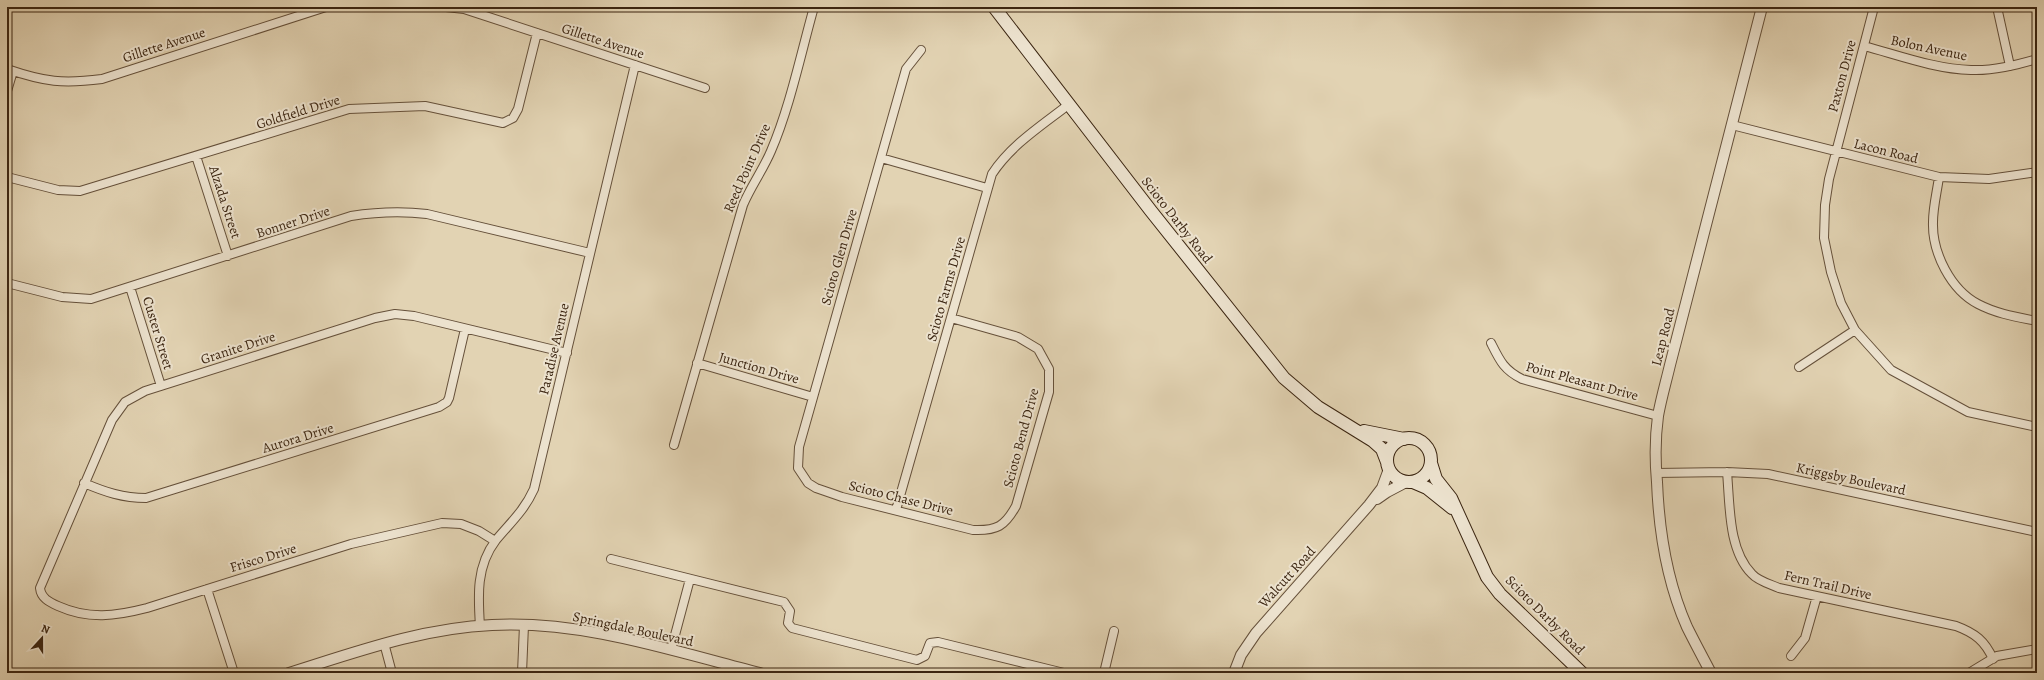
<svg xmlns="http://www.w3.org/2000/svg" width="2044" height="680" viewBox="0 0 2044 680" font-family="Alegreya,serif">
	<style>
		.lines { fill: none; stroke-linecap: round; stroke-linejoin: round }
		.minor-casing { stroke: #65503a; stroke-width: 10 }
		.tertiary-casing { stroke: #65503a; stroke-width: 12 }
		.secondary-casing { stroke: #3b2511; stroke-width: 14 }
		.minor { stroke: #ece2ce; stroke-width: 8 }
		.tertiary { stroke: #ece2ce; stroke-width: 10 }
		.secondary { stroke: #ece2ce; stroke-width: 12 }
		.labels { text-anchor: middle; dominant-baseline: central; stroke-width: 4; stroke-linejoin: round; paint-order: stroke }
		.street-label { font-size: 14px; fill: #3b2511; stroke: #ece2ce }
	</style>
	<rect width="100%" height="100%" fill="#e2d3b3"/>
	<filter id="stains"><feTurbulence type="fractalNoise" baseFrequency=".005" numOctaves="4"/><feColorMatrix values="0 0 0 0 .2 0 0 0 0 .09 0 0 0 0 .02 0 0 0 .5 -.17"/></filter>
	<radialGradient id="worn" r=".72"><stop offset=".6" stop-color="#630" stop-opacity="0"/><stop offset="1" stop-color="#630" stop-opacity=".3"/></radialGradient>
	<g class="lines">
		<defs>
			<path id="minor" d="M446 7 464 9 705 88
				M1874 7 1829 179 1825 205 1824 238 1831 272 1841 303 1855 330 1891 370 1968 412 2037 427
				M1997 7 2010 66
				M1864 46C1898 55 1935 69 1971 70 1993 71 2016 65 2037 59
				M921 50 906 69 799 447 798 468 808 483 816 488 842 497 973 530C997 531 1005 526 1016 506L1049 392V369L1038 349 1018 337 951 318
				M7 69C45 82 63 84 102 79L326 7
				M7 91 13 71
				M1732 125 1939 177 1989 179 2037 172
				M196 156 228 256
				M881 158 987 188
				M7 177 58 190 80 191 349 109 425 106 503 123 513 118 518 109 537 33
				M1939 177C1937 192 1933 207 1933 222 1932 253 1951 290 1978 304 1997 314 2017 317 2037 321
				M7 283 62 297 91 299 351 216C377 212 401 211 427 214L590 253
				M130 287 161 386
				M1491 343C1500 361 1504 370 1522 379L1658 416
				M697 363 813 397
				M1799 367 1855 330
				M674 445 743 205C751 186 763 170 771 151 790 107 801 53 814 7
				M1727 472C1730 505 1728 550 1752 574 1758 581 1770 584 1779 588L1956 626C1975 633 1985 641 1993 659
				M1656 473 1727 472 1768 474 2037 532
				M84 483C105 492 123 498 146 498L439 407 447 402 449 398 465 329
				M896 510 992 174C1011 145 1041 126 1068 105
				M495 541 479 531 461 524 442 523 351 544 147 608C116 616 89 620 58 606 49 602 41 598 40 588L112 420 125 402 145 391 375 318 395 314 414 316 567 353
				M611 559 784 602 790 611 788 623 792 628 917 660 925 656 930 643 938 642 1064 673
				M207 589 234 673
				M480 626C478 596 476 566 496 540 511 522 524 511 534 489L635 65
				M384 643 392 673
				M671 650 690 579
				M1791 656 1805 638 1817 596
				M522 673 524 625
				M1104 673 1114 631
				M1969 673 1997 656 2037 649"/>
			<path id="tertiary" d="M1377 499 1387 492 1406 482
				M289 673C356 652 422 628 492 625 583 620 673 651 760 673
				M1234 673 1241 655 1256 633 1369 505 1382 488 1389 469
				M1711 673C1703 658 1695 643 1687 627 1667 582 1659 532 1657 482 1655 460 1655 438 1658 416 1661 399 1666 382 1670 365L1762 7"/>
			<path id="secondary" d="M994 7 1151 211 1284 378 1318 407 1373 441 1382 449 1387 462
				M1364 431 1404 439
				M1387 460a22 22 0 1 1 44 0a22 22 0 1 1-44 0Z
				M1431 463 1436 479 1451 498 1487 577 1500 594 1582 673
				M1413 482 1427 488 1452 508"/>
		</defs>
		<use href="#minor" class="minor-casing"/>
		<use href="#tertiary" class="tertiary-casing"/>
		<use href="#secondary" class="secondary-casing"/>
		<use href="#minor" class="minor"/>
		<use href="#tertiary" class="tertiary"/>
		<use href="#secondary" class="secondary"/>
	</g>
	<g class="labels">
		<g class="street-label">
			<text transform="translate(603 41) rotate(18)">Gillette Avenue</text>
			<text transform="translate(164 45) rotate(-18)">Gillette Avenue</text>
			<text transform="translate(1929 48) rotate(12)">Bolon Avenue</text>
			<text transform="translate(1842 76) rotate(-75)">Paxton Drive</text>
			<text transform="translate(298 112) rotate(-17)">Goldfield Drive</text>
			<text transform="translate(1886 151) rotate(14)">Lacon Road</text>
			<text transform="translate(747 168) rotate(-66)">Reed Point Drive</text>
			<text transform="translate(225 202) rotate(72)">Alzada Street</text>
			<text transform="translate(1177 220) rotate(52)">Scioto Darby Road</text>
			<text transform="translate(293 222) rotate(-18)">Bonner Drive</text>
			<text transform="translate(839 257) rotate(-74)">Scioto Glen Drive</text>
			<text transform="translate(946 289) rotate(-74)">Scioto Farms Drive</text>
			<text transform="translate(158 333) rotate(73)">Custer Street</text>
			<text transform="translate(1663 337) rotate(-76)">Leap Road</text>
			<text transform="translate(238 348) rotate(-18)">Granite Drive</text>
			<text transform="translate(554 349) rotate(-77)">Paradise Avenue</text>
			<text transform="translate(759 368) rotate(16)">Junction Drive</text>
			<text transform="translate(1582 381) rotate(15)">Point Pleasant Drive</text>
			<text transform="translate(298 438) rotate(-17)">Aurora Drive</text>
			<text transform="translate(1021 438) rotate(-75)">Scioto Bend Drive</text>
			<text transform="translate(1851 479) rotate(12)">Kriggsby Boulevard</text>
			<text transform="translate(901 498) rotate(14)">Scioto Chase Drive</text>
			<text transform="translate(263 558) rotate(-17)">Frisco Drive</text>
			<text transform="translate(1287 577) rotate(-48)">Walcutt Road</text>
			<text transform="translate(1828 585) rotate(13)">Fern Trail Drive</text>
			<text transform="translate(1545 615) rotate(45)">Scioto Darby Road</text>
			<text transform="translate(633 629) rotate(12)">Springdale Boulevard</text>
		</g>
	</g>
	<rect width="2044" height="680" fill="none" stroke="#e2d3b3" stroke-width="24"/>
	<rect x="8" y="8" width="2028" height="664" fill="none" stroke="#3b2511" stroke-width="2"/>
	<rect x="12" y="12" width="2020" height="656" fill="none" stroke="#3b2511"/>
	<g transform="translate(42 638) rotate(21)" stroke="#ece2ce" stroke-width="3" paint-order="stroke">
	<path d="M0-3L7 15L0 10L-7 15Z" fill="#3b2511"/>
	<text y="-6" font-size="11" font-weight="bold" text-anchor="middle" fill="#3b2511">N</text>
	</g>
	<rect width="100%" height="100%" filter="url(#stains)"/>
	<rect width="100%" height="100%" fill="url(#worn)"/>
</svg>
